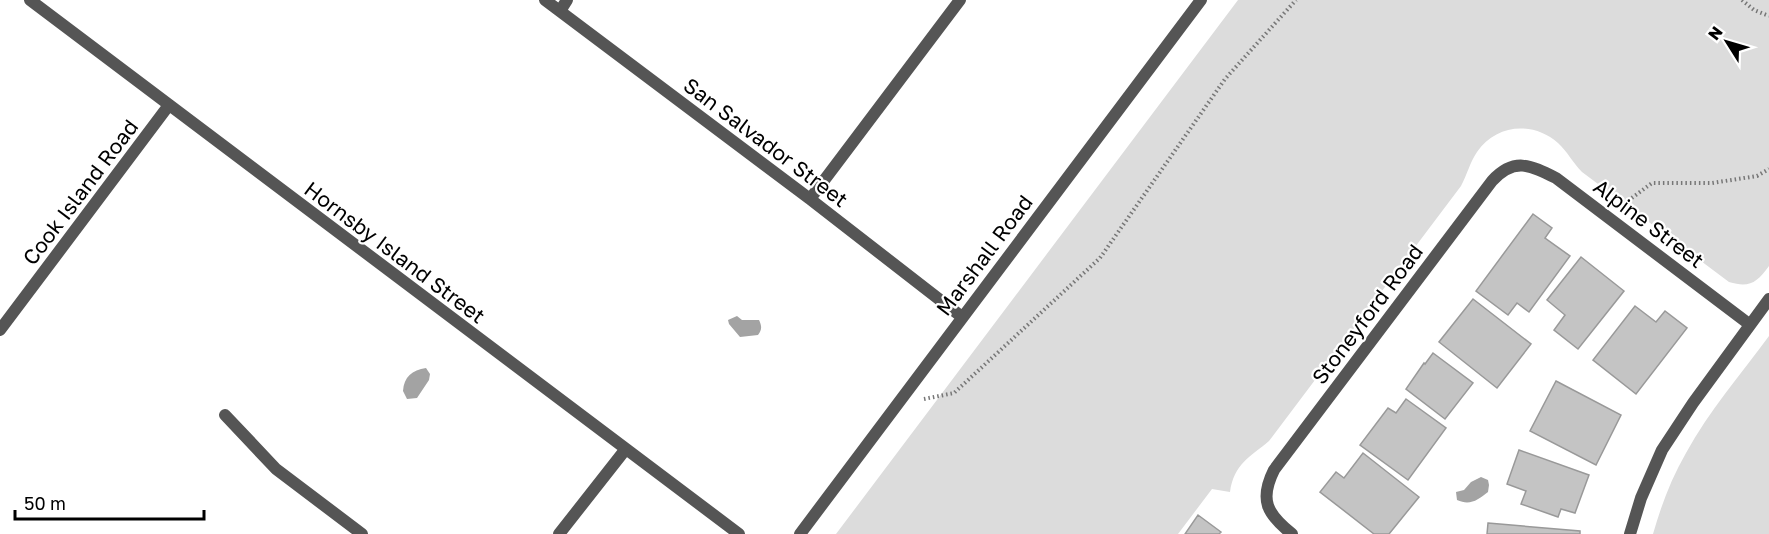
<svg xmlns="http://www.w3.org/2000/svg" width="1769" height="534" viewBox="0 0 1769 534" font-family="'Golos Text',sans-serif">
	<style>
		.green { fill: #dcdcdc }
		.water { fill: #a3a3a3 }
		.building { fill: #c4c4c4; stroke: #999; stroke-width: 1.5 }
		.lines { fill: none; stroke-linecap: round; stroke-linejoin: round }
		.path { stroke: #777; stroke-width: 4; stroke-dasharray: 1.5 3; stroke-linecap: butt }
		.minor { stroke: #555; stroke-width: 12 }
		.labels { text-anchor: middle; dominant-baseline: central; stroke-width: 4.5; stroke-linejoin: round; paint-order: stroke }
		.street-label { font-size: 21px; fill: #000; stroke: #fff }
	</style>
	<rect width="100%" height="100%" fill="#fff"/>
	<path class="green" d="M1238 0H1769V266C1757 283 1749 288 1729 282L1582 172C1573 163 1567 151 1558 143 1533 121 1496 124 1477 152 1470 162 1467 175 1461 186L1269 441C1250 457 1234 464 1230 492L1212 489 1178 534H836Z
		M1769 336V534H1653C1661 506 1671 479 1686 453 1709 411 1741 374 1769 336Z"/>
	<path class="water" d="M737 316 742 320H759C762 326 762 330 758 335L740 337 729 324 728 320Z
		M426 368 430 374 429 380 417 398 407 399 403 391C404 377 412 370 426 368Z
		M1481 477 1488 480 1489 485 1488 492C1478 500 1470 506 1457 500L1456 492 1464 490 1471 482Z"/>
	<path class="building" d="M1533 214 1552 228 1545 238 1570 256 1529 312 1517 303 1508 315 1476 291Z
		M1581 257 1624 291 1578 349 1554 330 1565 315 1547 300Z
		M1473 299 1531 344 1497 388 1439 342Z
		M1635 306 1656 322 1665 311 1687 328 1636 394 1593 360Z
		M1433 353 1473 383 1445 419 1406 389 1424 363 1425 364Z
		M1556 381 1621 415 1596 465 1530 431Z
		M1406 399 1446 428 1408 480 1360 445 1388 408 1396 413Z
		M1519 450 1589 475 1575 513 1561 509 1558 517 1521 504 1526 491 1507 484Z
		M1363 453 1419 497 1389 534H1374L1320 492 1336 472 1344 478Z
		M1198 515 1221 532 1219 534H1185Z
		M1488 523 1580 531V534H1487Z"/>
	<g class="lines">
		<path class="path" d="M1742 0 1754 10 1769 16
			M1621 206 1652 183H1712L1757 176 1769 169
			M924 399 954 393 1100 258 1225 79 1296 0"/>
		<path class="minor" d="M30 0 739 534
			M545 0 810 199 962 317
			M560 11 567 0
			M810 199 960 0
			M0 330 169 105
			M225 415 276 469 362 534
			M559 534 625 450
			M800 534 1201 0
			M1292 534C1267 514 1259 500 1274 470L1492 181C1514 157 1530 165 1556 178L1749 324
			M1630 534 1641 498 1662 450 1693 403 1769 299"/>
	</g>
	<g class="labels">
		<g class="street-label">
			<text transform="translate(766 142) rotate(37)">San Salvador Street</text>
			<text transform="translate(80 192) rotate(-53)">Cook Island Road</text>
			<text transform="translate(1649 223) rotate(37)">Alpine Street</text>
			<text transform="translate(395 252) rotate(37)">Hornsby Island Street</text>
			<text transform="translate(984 255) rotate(-53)">Marshall Road</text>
			<text transform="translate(1367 314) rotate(-53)">Stoneyford Road</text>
		</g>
	</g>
	<g transform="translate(1727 42) rotate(307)" stroke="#ffffff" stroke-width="4.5" paint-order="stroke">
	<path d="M0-4.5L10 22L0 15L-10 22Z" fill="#000000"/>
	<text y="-9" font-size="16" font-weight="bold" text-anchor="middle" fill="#000000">N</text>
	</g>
	<path d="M15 510v9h189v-9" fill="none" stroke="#000000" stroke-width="3"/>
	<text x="24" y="510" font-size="18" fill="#000000" stroke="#ffffff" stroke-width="4.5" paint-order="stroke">50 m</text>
</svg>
